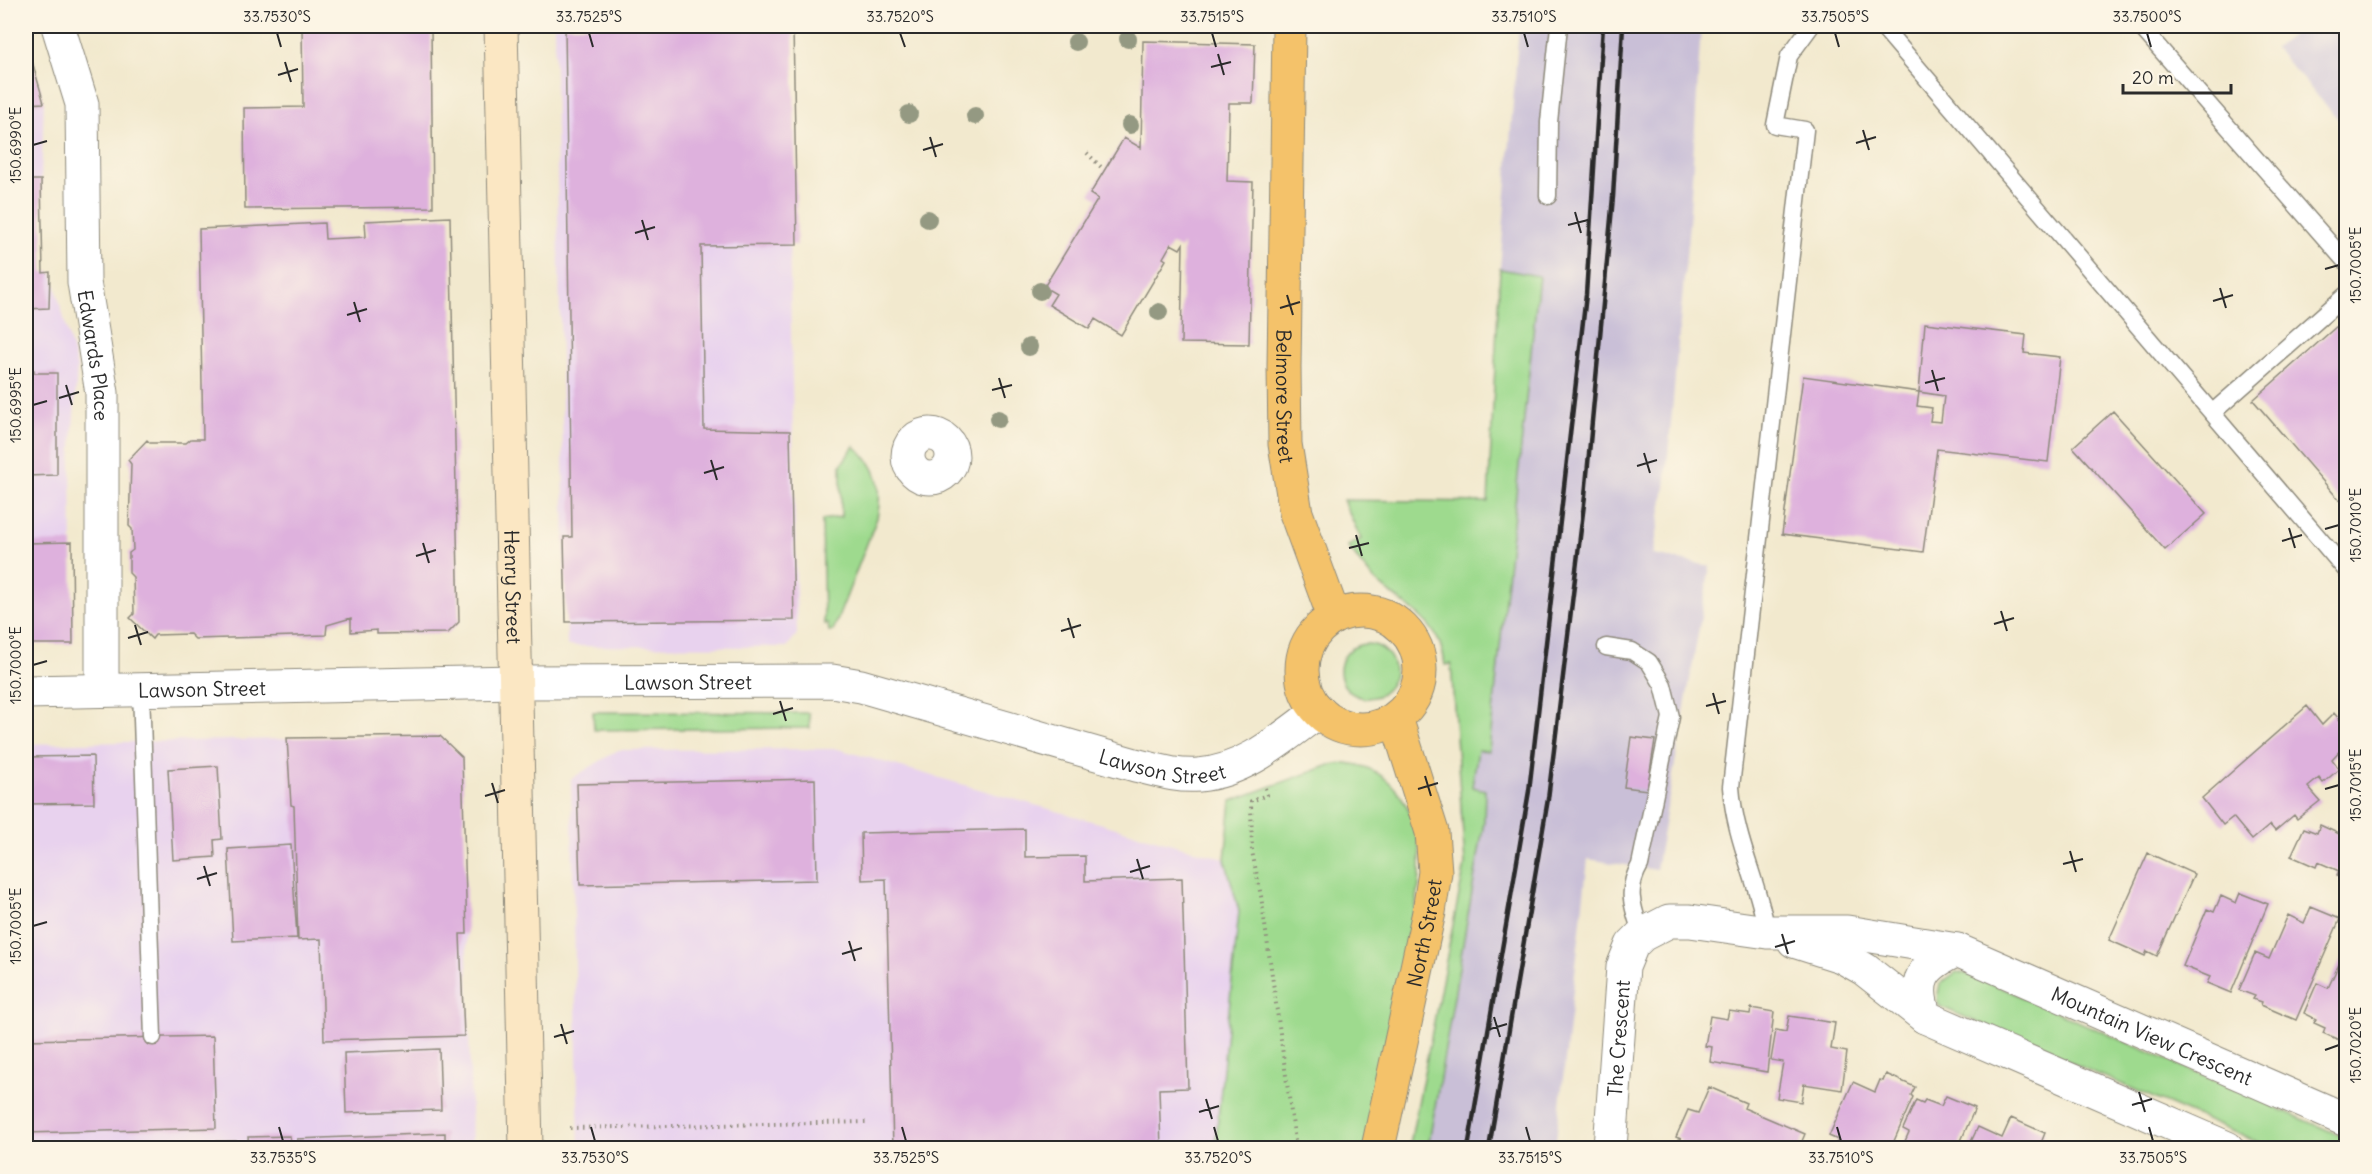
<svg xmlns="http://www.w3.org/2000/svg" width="2372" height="1174" viewBox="0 0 2372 1174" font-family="Delius,sans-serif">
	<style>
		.built { fill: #e8d2ee }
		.industrial { fill: #c9bfd7 }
		.green { fill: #9eda8e; stroke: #64825c; stroke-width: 1.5 }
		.building { fill: #deb1dd }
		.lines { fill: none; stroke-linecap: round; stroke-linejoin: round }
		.service-casing { stroke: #8e8a7c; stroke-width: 19 }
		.minor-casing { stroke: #8e8a7c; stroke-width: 35 }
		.tertiary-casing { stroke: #8e8a7c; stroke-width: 35 }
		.secondary-casing { stroke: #8e8a7c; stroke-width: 35 }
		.trunk-casing { stroke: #8e8a7c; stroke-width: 35 }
		.path { stroke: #8e8a7c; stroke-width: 4; stroke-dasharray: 1.5 4.5; stroke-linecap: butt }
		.service { stroke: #fff; stroke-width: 16 }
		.minor { stroke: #fff; stroke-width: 33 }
		.tertiary { stroke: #fff; stroke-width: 33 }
		.secondary { stroke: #fbe7c3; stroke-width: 33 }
		.trunk { stroke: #f4c26a; stroke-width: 33 }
		.rail { stroke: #2b2b2b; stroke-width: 4.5 }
		.tree { fill: #949982 }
		.ticks { fill: none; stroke: #2b2b2b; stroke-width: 2 }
		.labels { text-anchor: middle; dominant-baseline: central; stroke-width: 4.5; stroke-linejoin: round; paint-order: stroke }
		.street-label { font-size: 20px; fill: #2b2b2b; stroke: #fcf5e5 }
		.neatline { fill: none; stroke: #2b2b2b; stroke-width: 2 }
		.ticks-label { font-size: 15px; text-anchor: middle; fill: #2b2b2b }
	</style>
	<rect width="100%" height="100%" fill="#fcf5e5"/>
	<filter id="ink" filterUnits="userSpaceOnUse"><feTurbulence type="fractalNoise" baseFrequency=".0167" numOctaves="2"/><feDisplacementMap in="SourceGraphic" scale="12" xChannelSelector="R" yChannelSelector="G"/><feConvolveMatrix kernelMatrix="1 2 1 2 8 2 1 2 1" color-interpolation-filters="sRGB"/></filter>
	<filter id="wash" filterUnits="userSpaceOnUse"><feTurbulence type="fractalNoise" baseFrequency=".008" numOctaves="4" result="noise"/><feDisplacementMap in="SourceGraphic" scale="24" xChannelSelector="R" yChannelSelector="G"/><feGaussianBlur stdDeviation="1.35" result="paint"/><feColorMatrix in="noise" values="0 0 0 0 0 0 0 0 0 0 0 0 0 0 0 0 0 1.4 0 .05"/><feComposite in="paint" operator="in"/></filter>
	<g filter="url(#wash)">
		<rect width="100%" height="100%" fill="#f2e9ce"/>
		<path class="built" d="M554 26H785L797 634 787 647 567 646Z
			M26 37 44 103 41 180 43 272 52 273 77 368 71 463 73 644H26Z
			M440 736 462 757 472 1148H26V744Z
			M838 749 1225 859 1239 911 1215 1148H579L571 779 618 750Z"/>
		<path class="industrial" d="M1519 26H1701L1690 212 1665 488 1653 555 1710 566 1656 870 1588 859 1555 1148H1428L1484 822 1460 814 1488 502 1500 269Z
			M2303 26H2346V128L2275 48Z"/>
		<path class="green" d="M1500 269 1539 276 1489 751 1478 750 1472 787 1485 790 1484 822 1428 1148 1410 1144 1465 864 1451 664 1445 665C1441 620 1406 609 1377 582 1366 572 1357 558 1348 546L1361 539 1343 500 1488 502Z
			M854 446C879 465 883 489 877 518L833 631H829L828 624H824L822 520 841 517V465Z
			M1340 671a27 27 0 1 1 54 0a27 27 0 1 1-54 0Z
			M593 712 809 713 810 728 594 730Z
			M1346 763C1404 768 1426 833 1419 885 1414 923 1403 963 1395 1001 1385 1050 1375 1099 1365 1148H1215L1239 911 1225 859 1231 801 1330 765Z
			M1956 972 1972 975 2346 1138V1148H2271L1939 1006 1937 998 1940 984Z"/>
		<g id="blocks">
			<path class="building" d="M302 26H431L433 207 245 209 244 108 303 107Z
				M565 26H793L797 245 701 246 704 429 790 431 794 620 566 622 564 537H572Z
				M26 40 44 103 26 104Z
				M1143 41 1255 44 1253 103H1229L1227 181 1253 182 1249 344 1181 343 1183 244 1180 249 1171 244 1163 258 1166 260 1121 335 1095 319 1089 329 1049 305 1056 294 1044 287 1098 199 1090 194 1124 138 1141 148Z
				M26 180H41L43 273 50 272 49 308 26 309Z
				M450 217 459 622 448 633 377 634V630L351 632V618L327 625 326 635 195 639 190 634 155 635 152 639 130 618 134 614 133 577 129 573V553L133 550 132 529 129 526 131 464 128 460 147 440 150 443H186L191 439H203L199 229 324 223 325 239 366 237 365 221Z
				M1925 323 2026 335 2024 353 2060 357 2048 462 1937 449 1923 552 1782 534 1803 376 1919 392 1917 406 1932 408 1930 421 1941 422 1944 396 1919 392Z
				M2337 326 2346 336V508L2253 400Z
				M34 370V373H57V475L26 476V371Z
				M2113 411 2206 514 2165 550 2073 447Z
				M72 542 73 644H26V543Z
				M2307 706 2322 725 2334 713 2346 727V744L2332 759 2339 769 2323 783 2319 778 2308 787 2320 801 2297 819 2294 815 2275 831 2270 825 2252 840 2233 817 2223 825 2202 798Z
				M440 736 462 757 467 934H460L464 1036 324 1040 321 939 298 940 294 806 291 805 287 738Z
				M1631 737 1655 740 1647 790 1624 787Z
				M93 756 94 803 26 804V757Z
				M218 766 222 839 214 840 215 857 173 860 168 769Z
				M815 779 817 880 580 885 577 784Z
				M2320 825 2346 837V881L2337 876 2339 871 2318 862 2316 867 2291 856 2304 828 2317 833Z
				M1025 829V857L1085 856V881L1182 878 1188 1088 1159 1089 1161 1148H893L886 879 862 880 861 833Z
				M291 845 297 938 233 941 228 849Z
				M2148 853 2194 874 2157 956 2147 951 2145 956 2109 940Z
				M2240 893 2268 904 2231 993 2207 983 2210 977 2183 966 2207 909 2214 912 2221 896 2236 903Z
				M2311 907 2340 919 2296 1020 2261 1005 2262 1002 2253 999 2255 996 2239 990 2255 953 2269 959 2288 915 2304 923Z
				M2346 949V1043L2323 1033 2325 1028 2314 1023 2316 1019 2304 1013 2317 983 2328 988Z
				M1751 1008 1774 1012 1767 1072 1710 1062 1712 1047 1705 1046 1710 1016 1727 1019 1729 1011 1750 1014Z
				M1789 1016 1835 1023 1831 1049 1847 1052 1842 1090 1804 1084 1801 1102 1777 1098 1783 1062 1771 1060 1776 1030 1786 1032Z
				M213 1036 216 1128 26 1133V1040Z
				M439 1049 441 1110 346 1113 344 1053Z
				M1886 1074 1915 1087 1911 1095 1913 1097 1891 1148H1834L1838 1140 1829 1136 1853 1082 1875 1092 1880 1080 1883 1081Z
				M1709 1087 1746 1103 1744 1108 1805 1134 1799 1148H1678L1681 1139 1676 1137 1688 1110 1698 1113Z
				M1946 1096 1975 1108 1958 1148H1902L1909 1132 1903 1129 1916 1100 1923 1103 1925 1100 1941 1106Z
				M2011 1118 2045 1133 2039 1148H1968L1978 1127 2002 1138Z
				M445 1133V1148H249L248 1137 290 1136 291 1146H297V1139Z
				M236 1141V1148H190V1142Z
				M2060 1142 2075 1148H2058Z
				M157 1145V1148H79V1147Z"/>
		</g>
	</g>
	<g filter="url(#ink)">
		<use href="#blocks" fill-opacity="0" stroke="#8e8a7c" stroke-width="1.5"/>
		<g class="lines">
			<defs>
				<path id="service" d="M1882 26 2346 570
					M2140 26 2346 262
					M1548 196 1549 122 1559 26
					M2212 413 2346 295
					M1606 647 1632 651 1649 662 1663 685 1671 717 1640 865C1625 891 1633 908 1642 935
					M141 690 153 1037
					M1767 932C1758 881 1735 840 1731 787L1805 130 1775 125 1789 56 1811 26"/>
				<g id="minor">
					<path id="s1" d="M58 26 82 104 84 282 102 393V690"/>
					<circle cx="930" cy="456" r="22"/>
					<path d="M1794 941 1841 956 1864 969 1925 1017"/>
					<path d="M1957 950C1922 966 1912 980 1925 1017L2227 1148"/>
					<path id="s2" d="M1610 1148 1623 967 1632 945 1642 935 1669 921H1690L1767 932H1847L1957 950 2346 1120"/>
				</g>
				<g id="tertiary">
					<path id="s3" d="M26 692 516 682 832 681 861 686 1135 765C1156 770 1177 777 1199 775 1246 771 1283 737 1319 711"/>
				</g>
				<g id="secondary">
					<path id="s4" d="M501 26 526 1148"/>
				</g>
				<g id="trunk">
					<path id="s5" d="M1289 26 1284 367 1285 444 1296 513 1334 617"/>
					<circle cx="1361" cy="670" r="59"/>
					<path id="s6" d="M1378 1148 1429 912 1435 872 1432 832 1396 718"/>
				</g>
			</defs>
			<use href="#service" class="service-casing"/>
			<use href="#minor" class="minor-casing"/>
			<use href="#tertiary" class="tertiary-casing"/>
			<use href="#secondary" class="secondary-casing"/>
			<use href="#trunk" class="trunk-casing"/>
			<path class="path" d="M1087 153 1104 170
				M1265 788 1267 795 1251 801 1252 851 1261 896 1296 1148
				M570 1128 867 1122"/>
			<use href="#service" class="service"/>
			<use href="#minor" class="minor"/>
			<use href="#tertiary" class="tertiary"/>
			<use href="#secondary" class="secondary"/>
			<use href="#trunk" class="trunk"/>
			<path class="rail" d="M1468 1148 1529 791 1586 295 1603 26
				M1489 1148 1548 799 1585 496 1613 197 1623 26"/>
		</g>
		<g class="tree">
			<circle cx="1128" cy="39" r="9"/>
			<circle cx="1076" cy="42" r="9"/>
			<circle cx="909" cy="114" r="9"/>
			<circle cx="975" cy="116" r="9"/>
			<circle cx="1130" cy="125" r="9"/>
			<circle cx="928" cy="219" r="9"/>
			<circle cx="1040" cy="291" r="9"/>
			<circle cx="1159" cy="312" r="9"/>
			<circle cx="1029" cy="347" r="9"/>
			<circle cx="998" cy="419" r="9"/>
		</g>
	</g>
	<path class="ticks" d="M277 33 281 47M589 33 593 47M900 33 905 47M1212 33 1216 47M1524 33 1528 47M1835 33 1839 47M2147 33 2151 47M1218 54 1224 75M285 62 291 82M1211 67 1231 62M278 75 298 69M1863 130 1869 150M930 137 936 157M1856 143 1876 137M33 145 47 141M923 150 943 144M1575 212 1581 233M642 220 648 240M1568 225 1588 220M635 233 655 227M2325 269 2339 265M2220 288 2226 308M1287 295 1293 315M2213 301 2233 295M354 302 360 322M1280 308 1300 302M347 315 367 309M1932 370 1938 391M999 378 1005 398M1925 383 1945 378M66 385 72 405M992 390 1012 385M59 398 79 392M33 405 47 401M1644 453 1650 473M711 460 717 480M1637 466 1657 460M704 473 724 467M2289 528 2295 548M2325 529 2339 525M1356 535 1362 556M2282 541 2302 535M423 543 429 563M1349 548 1369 543M416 556 436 550M2001 611 2007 631M1068 618 1074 638M1994 624 2014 618M135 625 141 645M1061 631 1081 625M128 638 148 632M33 665 47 661M1713 693 1719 714M780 701 786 721M1706 706 1726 701M773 714 793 708M1425 776 1431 796M492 783 498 803M1418 789 1438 783M2325 789 2339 785M485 796 505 790M2070 851 2076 872M1137 859 1143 879M2063 864 2083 859M204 866 210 886M1130 872 1150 866M197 879 217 873M33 926 47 922M1782 934 1788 954M849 941 855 961M1775 947 1795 941M842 954 862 948M1494 1017 1500 1037M561 1024 567 1044M1487 1030 1507 1024M554 1037 574 1031M2325 1050 2339 1045M2139 1092 2145 1112M1206 1099 1212 1119M2132 1105 2152 1099M1199 1112 1219 1106M279 1127 283 1141M591 1127 595 1141M902 1127 906 1141M1214 1127 1218 1141M1526 1127 1530 1141M1837 1127 1841 1141M2149 1127 2153 1141"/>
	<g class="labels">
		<g class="street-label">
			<text stroke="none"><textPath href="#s1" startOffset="334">Edwards Place</textPath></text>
			<text stroke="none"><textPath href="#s5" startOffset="370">Belmore Street</textPath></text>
			<text stroke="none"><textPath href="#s4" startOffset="561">Henry Street</textPath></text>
			<text stroke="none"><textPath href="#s3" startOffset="662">Lawson Street</textPath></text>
			<text stroke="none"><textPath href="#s3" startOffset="176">Lawson Street</textPath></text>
			<text stroke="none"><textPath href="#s3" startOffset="1148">Lawson Street</textPath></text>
			<text stroke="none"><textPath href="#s6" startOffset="220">North Street</textPath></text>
			<text stroke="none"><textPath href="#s2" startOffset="753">Mountain View Crescent</textPath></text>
			<text stroke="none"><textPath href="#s2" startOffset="110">The Crescent</textPath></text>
		</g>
	</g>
	<rect width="2372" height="1174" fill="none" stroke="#fcf5e5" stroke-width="66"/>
	<path d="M2123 84v9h108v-9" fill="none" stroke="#2b2b2b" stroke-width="3"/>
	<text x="2132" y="84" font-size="18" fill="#2b2b2b" stroke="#fcf5e5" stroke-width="4.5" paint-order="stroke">20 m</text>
	<rect x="33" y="33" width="2306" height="1108" class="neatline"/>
	<g class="ticks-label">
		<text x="277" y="22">33.7530°S</text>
		<text x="589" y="22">33.7525°S</text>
		<text x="900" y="22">33.7520°S</text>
		<text x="1212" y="22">33.7515°S</text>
		<text x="1524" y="22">33.7510°S</text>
		<text x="1835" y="22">33.7505°S</text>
		<text x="2147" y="22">33.7500°S</text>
		<text transform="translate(16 145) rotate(-90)" y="5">150.6990°E</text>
		<text transform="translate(2356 265) rotate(-90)" y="5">150.7005°E</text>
		<text transform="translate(16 405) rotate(-90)" y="5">150.6995°E</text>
		<text transform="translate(2356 525) rotate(-90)" y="5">150.7010°E</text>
		<text transform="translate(16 665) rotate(-90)" y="5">150.7000°E</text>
		<text transform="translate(2356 785) rotate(-90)" y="5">150.7015°E</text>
		<text transform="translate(16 926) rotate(-90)" y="5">150.7005°E</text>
		<text transform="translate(2356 1045) rotate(-90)" y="5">150.7020°E</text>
		<text x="283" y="1163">33.7535°S</text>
		<text x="595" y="1163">33.7530°S</text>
		<text x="906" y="1163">33.7525°S</text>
		<text x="1218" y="1163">33.7520°S</text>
		<text x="1530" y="1163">33.7515°S</text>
		<text x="1841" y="1163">33.7510°S</text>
		<text x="2153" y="1163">33.7505°S</text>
	</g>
</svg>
